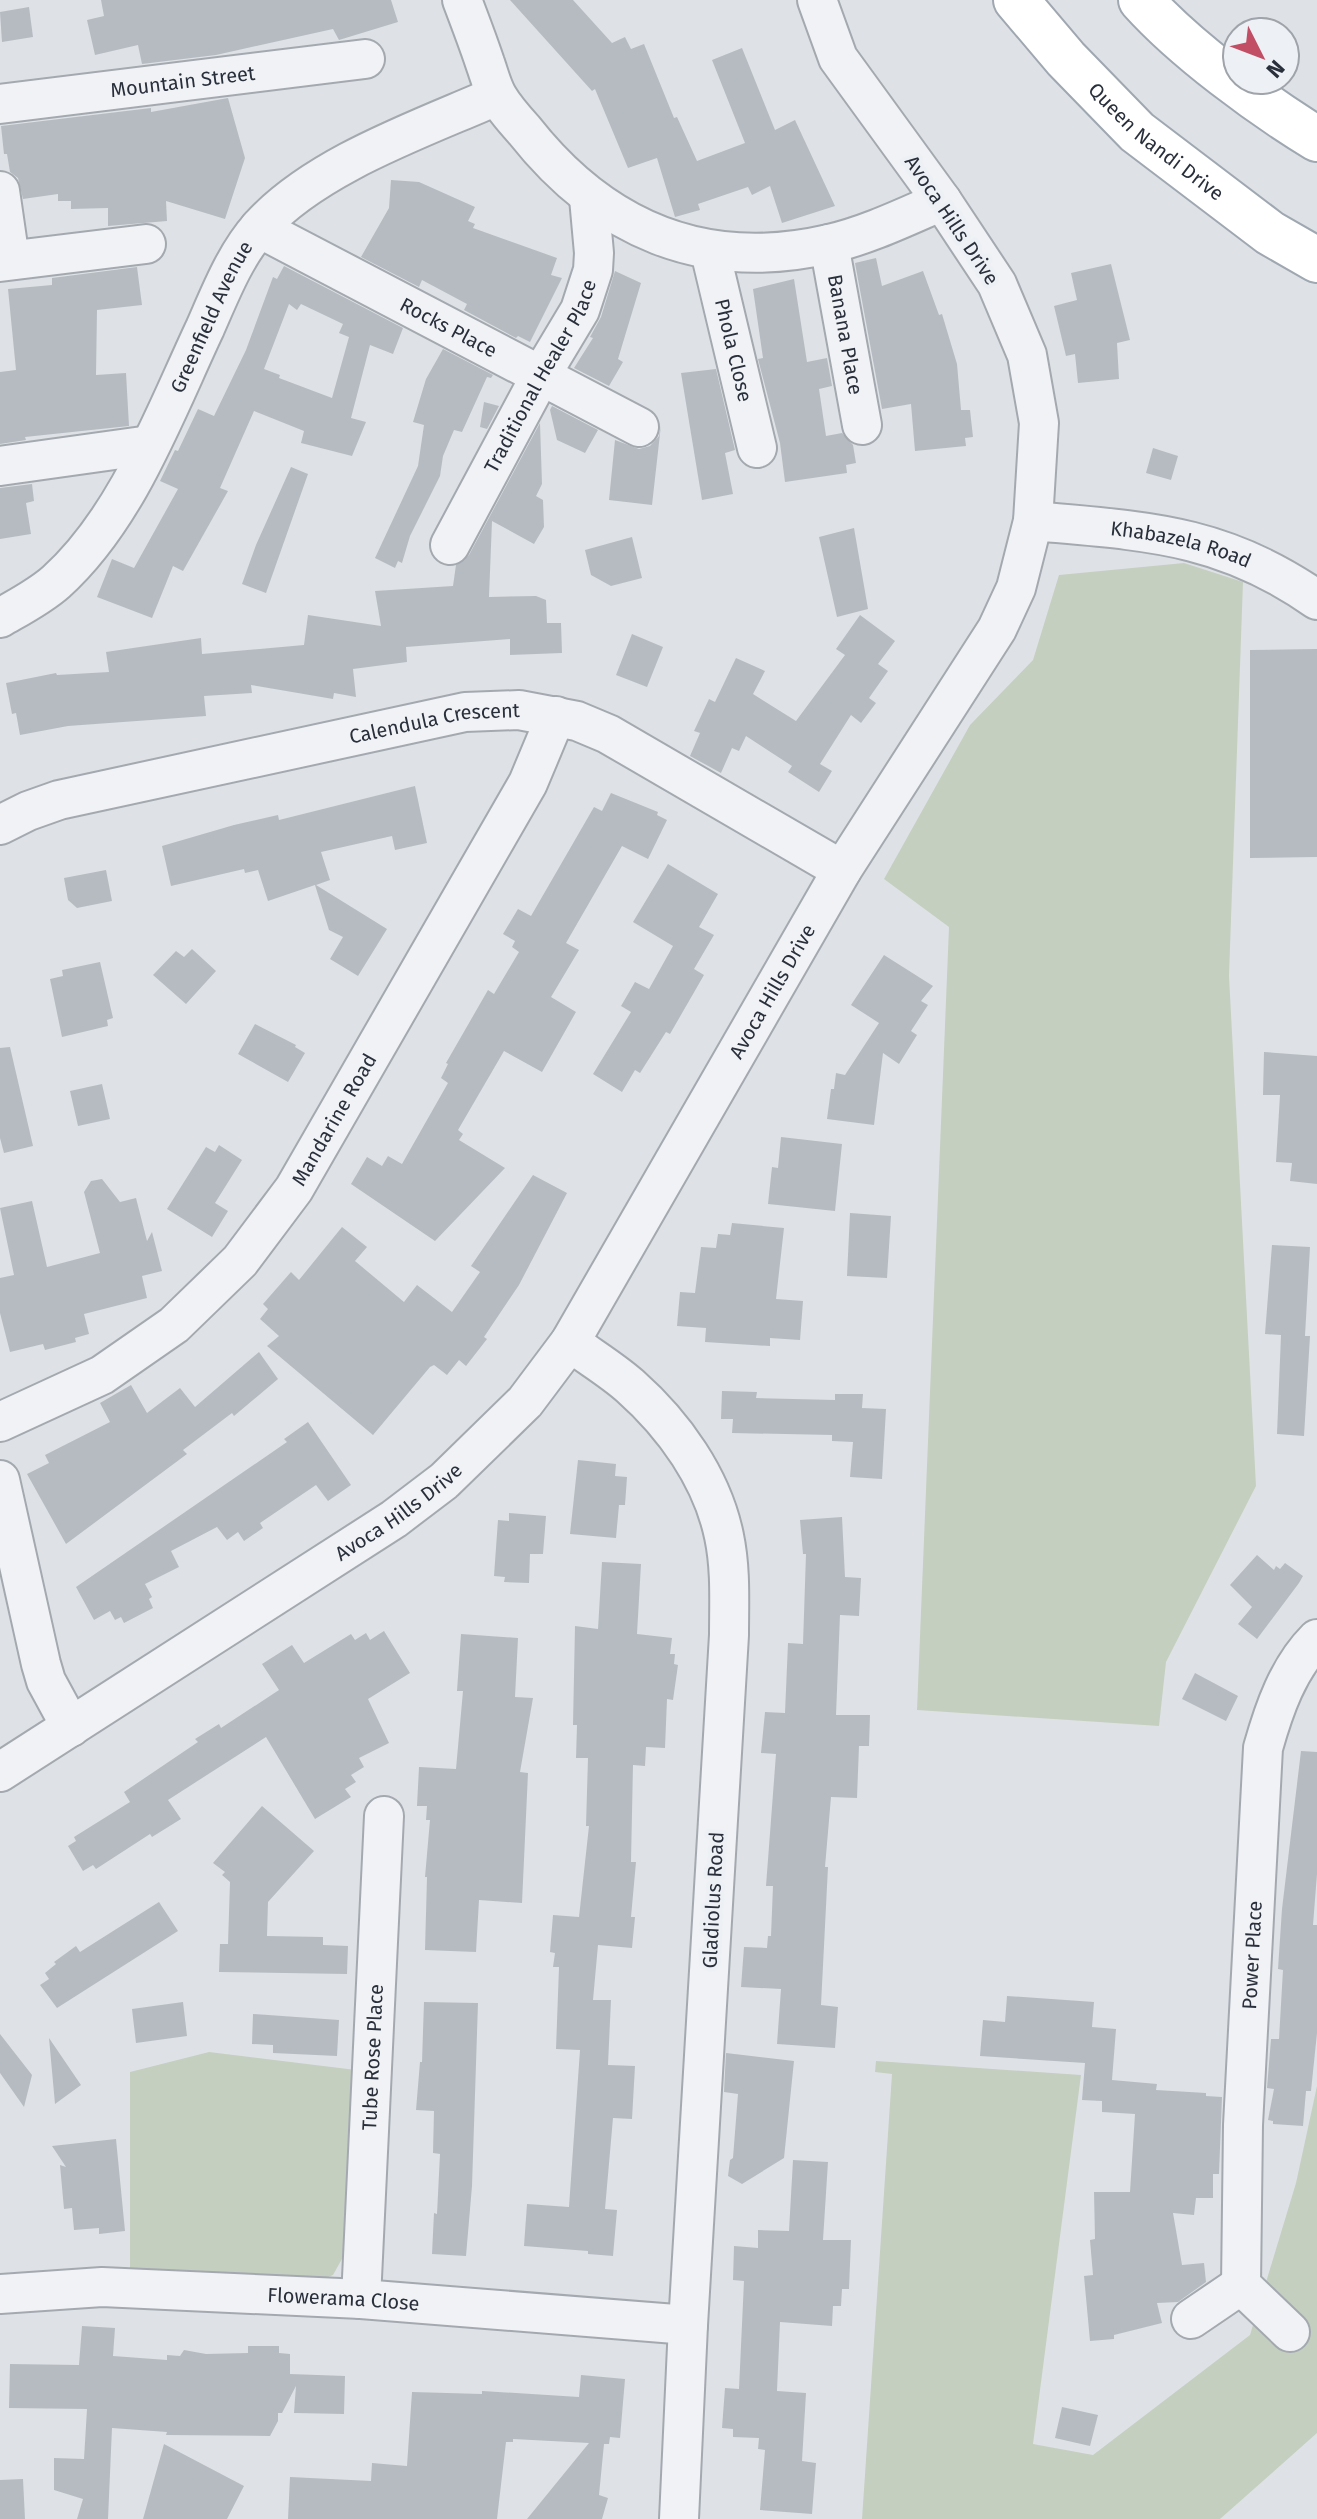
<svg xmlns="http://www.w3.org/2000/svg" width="1317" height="2519" viewBox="0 0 1317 2519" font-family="'Fira Sans',sans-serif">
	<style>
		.green { fill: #c5cfc0 }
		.building { fill: #b6bbc2; fill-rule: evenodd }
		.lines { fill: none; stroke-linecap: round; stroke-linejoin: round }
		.minor-casing { stroke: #a4a9b0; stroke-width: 42 }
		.major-casing { stroke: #9fa7b1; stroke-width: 48 }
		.minor { stroke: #f0f2f5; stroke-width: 38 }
		.major { stroke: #fff; stroke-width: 44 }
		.labels { text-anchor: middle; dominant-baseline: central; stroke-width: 8; stroke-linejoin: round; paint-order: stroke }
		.street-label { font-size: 20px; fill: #29303c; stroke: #edf0f4 }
	</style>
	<rect width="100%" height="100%" fill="#dee2e6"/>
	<path class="green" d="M1184 563 1243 582 1229 976 1256 1486 1166 1662 1159 1726 917 1710 949 927 884 879 970 725 1033 660 1059 575Z
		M209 2052 356 2070 347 2250 333 2275 308 2285 130 2273V2072Z
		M876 2061 1081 2075 1033 2444 1093 2455 1250 2335 1296 2183 1317 2086V2433L1220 2519H862L892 2074 875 2072Z"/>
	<path class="building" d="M101 0H391L398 22 339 40 333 29 216 55 142 64 138 45 95 55 87 20 104 16Z
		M510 0H573L612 43 625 37 631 49 644 44 674 118 677 117 697 161 745 143 712 60 742 48 775 130 795 120 835 206 782 223 770 186 752 195 748 187 698 204 700 210 675 217 657 158 628 168 595 89 592 91Z
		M29 7 33 37 2 42 0 12Z
		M228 98 245 158 225 219 166 201 167 221 108 226V208L71 209V201H58V194L23 199 18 178 10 172 7 154H4L1 126 151 108V112Z
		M391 180 419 182 475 207 468 221 475 224 473 228 557 258 551 275 562 278 530 342 518 336 516 338 464 310 467 304 422 280 419 287 361 257 389 208Z
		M876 258 882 286 923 271 939 315 942 314 957 364 961 410H970L973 437 965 438 966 446 915 451 911 404 882 409 855 263Z
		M1111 264 1130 340 1117 343 1119 379 1078 383 1075 354 1066 356 1054 306 1077 300 1071 273Z
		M284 266 403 328 393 354 370 345 351 418 366 422 352 456 301 443 304 431 254 411 220 488 228 491 183 571 173 566 152 618 97 597 112 559 134 568 178 489 160 481 175 450 178 451 198 409 214 416 246 350 273 277 277 279ZM289 304 297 310 301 304 343 324 339 333 349 337 332 398 279 378 280 375 264 369Z
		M137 267 142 305 97 310 96 375 126 373 129 426 25 437 26 440 0 444V372L16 370 8 289 52 285V278Z
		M615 271 641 283 618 359 623 362 609 386 574 368 593 338 590 337 601 317Z
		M794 279 807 362 827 358 832 386 819 389 826 436 842 433 853 445 856 463 846 465 847 473 785 482 780 443 758 359 763 358 753 289Z
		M443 349 493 375 491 378 487 377 462 432 454 430 443 456 440 476 410 536 402 563 398 561 395 568 375 558 418 466 424 425 413 422 426 379Z
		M716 369 735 450 725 453 733 494 702 500 681 373Z
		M484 402 499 406 487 429 480 427Z
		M552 406 598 430 585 453 557 440 550 410Z
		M540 423 542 484 536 496 543 500 544 527 534 544 492 521 489 597 536 596 546 600 547 623H561L562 653 510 655V639L406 647 407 662 353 669 356 697 334 693 333 699 251 685 252 693 204 696 206 716 68 726 20 735 16 713 12 714 6 683 56 673 57 675 109 672 106 652 201 638 202 654 304 645 308 615 381 626 375 591 453 586 456 565 469 555Z
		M661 425 660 424 661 425 652 505 609 500 615 440 639 449 650 446 659 436Z
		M1153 448 1178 456 1171 480 1146 473Z
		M291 467 308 474 266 593 242 584 256 545Z
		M32 484 34 501 26 503 31 534 0 539V488Z
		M854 528 868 609 837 617 819 537Z
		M632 537 642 578 611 586 591 575 585 550Z
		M860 615 895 641 878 664 888 671 869 698 876 703 861 723 851 715 820 764 832 771 819 792 788 772 792 766 746 736 739 751 732 748 721 773 690 756 700 733 694 731 709 699 715 702 736 658 765 671 753 694 796 721 845 655 836 649Z
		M632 634 663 647 647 687 616 675Z
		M1317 649V857L1250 858V650Z
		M415 786 427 843 395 850 392 836 321 852 330 880 316 885 387 929 358 976 330 959 343 937 329 930 315 885 268 901 258 870 245 873 244 869 171 886 162 846 234 825 278 815 279 820Z
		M611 793 658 812 657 815 667 820 648 859 622 846 566 943 579 950 551 997 576 1012 542 1072 504 1051 458 1130 463 1134 459 1140 505 1168 435 1241 351 1184 367 1157 382 1166 388 1156 402 1164 448 1083 441 1078 448 1064 446 1063 488 990 494 994 519 952 512 947 515 941 503 934 518 909 531 916 594 807 602 811Z
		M668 864 718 894 699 927 714 935 694 969 704 975 670 1034 666 1032 640 1073 635 1070 622 1092 593 1074 631 1012 621 1006 635 982 649 989 673 946 633 922Z
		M106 870 112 901 77 908 68 900 64 878Z
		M192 949 216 971 186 1004 153 975 176 951 184 957Z
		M884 955 933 986 921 1001 928 1005 911 1031 917 1035 899 1064 883 1053 874 1125 827 1119 831 1089H834L836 1073 845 1075 879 1023 851 1005Z
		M100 962 113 1018 107 1020 108 1026 62 1037 50 979 63 976 62 970Z
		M255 1024 296 1045 295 1047 305 1053 288 1082 238 1054Z
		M10 1047 33 1146 4 1153 0 1138V1048Z
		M1264 1052 1317 1056V1184L1290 1181 1292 1163 1276 1162 1280 1095H1263Z
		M102 1084 110 1119 78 1126 70 1091Z
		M781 1137 842 1144 835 1211 768 1204 772 1167 778 1168Z
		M219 1145 242 1160 215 1203 228 1211 212 1237 167 1209 206 1147 215 1152Z
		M533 1175 567 1193 519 1285 484 1337 487 1339 466 1366 459 1360 447 1375 434 1365 430 1367 373 1435 267 1346 279 1336 260 1319 268 1309 263 1304 291 1272 299 1280 342 1227 367 1247 355 1261 404 1302 417 1285 452 1312 480 1272 471 1266Z
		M102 1179 120 1202 136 1198 147 1241 152 1232 162 1271 142 1276 147 1298 84 1314 89 1334 75 1338 76 1342 45 1350 43 1344 10 1352 0 1313V1278L14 1275 0 1208 32 1201 47 1267 100 1253 84 1192 91 1181Z
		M850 1213 891 1216 887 1278 847 1276Z
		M732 1223 784 1228 776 1299 803 1301 800 1340 770 1338V1346L705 1342 706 1328 677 1326 680 1292 695 1293 701 1247 716 1248 718 1234 730 1235Z
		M1272 1245 1310 1247 1305 1336H1310L1304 1436 1277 1434 1281 1335 1265 1334Z
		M259 1352 278 1379 234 1416 232 1413 183 1450 187 1454 66 1544 27 1474 49 1463 45 1455 110 1422 100 1403 131 1385 147 1413 180 1388 195 1407Z
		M722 1391 757 1392 756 1398 835 1400V1394H863L862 1408 886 1409 882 1479 850 1477 853 1442 832 1441V1435L732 1433 733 1419H721Z
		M308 1422 351 1485 328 1501 316 1485 260 1523 263 1528 244 1541 238 1532 227 1540 217 1527 171 1551 179 1567 145 1584 152 1597 149 1599 153 1608 124 1623 121 1617 115 1620 110 1611 94 1620 76 1587 287 1442 284 1439Z
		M578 1460 616 1464 615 1476 627 1477 625 1505H619L616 1538 570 1534Z
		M509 1513 546 1516 543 1554H530L529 1583 504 1582 505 1577 494 1576 498 1520 509 1521Z
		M842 1517 845 1577 861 1578 859 1616 840 1615 836 1715H870L869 1746H859L857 1798 831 1797 825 1867H828L821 2005 838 2007 835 2048 777 2044 781 1989 741 1987 744 1947 767 1948 768 1936H771L773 1886H766L776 1754 761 1753 765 1712 785 1713 788 1643 803 1644 806 1554H803L800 1520Z
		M1257 1555 1274 1570 1276 1566 1280 1569 1285 1563 1303 1576 1299 1583 1257 1639 1238 1624 1252 1607 1230 1585Z
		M602 1562 641 1564 637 1634 672 1638 670 1654H675L674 1664 678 1665 673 1700 667 1699 665 1748 646 1747 645 1766 633 1765 631 1862H636L631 1917H635L632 1948 598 1945 593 2000H611L608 2065 635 2066 632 2119 613 2118 605 2209 617 2210 613 2256 588 2254V2251L524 2246 527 2204 569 2207 580 2050 556 2049 559 1967H553L555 1953 550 1952 553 1915 579 1917 589 1826H586L588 1758H576L577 1725H573L575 1626 598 1629Z
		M384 1631 410 1673 368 1699 389 1743 359 1758 364 1767 351 1775 356 1782 345 1789 351 1797 315 1819 266 1737 168 1800 181 1819 152 1837 150 1834 96 1869 93 1865 83 1871 68 1846 76 1841 74 1837 130 1802 124 1792 198 1742 195 1739 219 1724 221 1728 279 1690 262 1664 292 1645 304 1663 351 1634 355 1640 366 1633 370 1640Z
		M461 1634 518 1638 515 1697 533 1698 520 1772 528 1773 522 1903 479 1900 476 1952 425 1950 427 1877H425L430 1820H426L427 1806H417L419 1767 456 1769 463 1691H457Z
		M1195 1673 1238 1696 1226 1721 1182 1699Z
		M1301 1751 1317 1752V1874L1313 1925H1317V2033L1311 2091H1306L1303 2126 1273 2124V2121L1268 2120 1274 2089 1267 2088 1271 2039H1279L1283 1970 1278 1969 1282 1909Z
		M262 1806 314 1851 268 1902 267 1936 323 1937V1945L348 1946 347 1974 219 1972 220 1944H228L230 1882 222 1875 225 1872 213 1863Z
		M159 1902 178 1931 57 2008 40 1985 49 1979 45 1973 56 1964 54 1962 76 1946 80 1952Z
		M1007 1996 1094 2002 1092 2027 1116 2029 1112 2080 1157 2084 1156 2090 1206 2093V2096L1222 2097 1219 2174H1213V2198H1196L1194 2215 1173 2213 1182 2265 1204 2263 1206 2282 1178 2302 1157 2303 1162 2323 1114 2335V2339L1090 2341 1084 2276 1093 2275 1090 2240 1095 2239 1094 2192H1130L1135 2114 1102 2112V2101L1082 2100 1085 2063 980 2056 983 2020 1005 2022Z
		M183 2002 187 2036 136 2043 132 2009Z
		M424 2002 478 2003 472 2186 466 2256 432 2254 434 2213 437 2214 440 2154 433 2153 434 2111 416 2110 420 2062H422Z
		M253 2014 339 2020 337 2056 273 2053V2045L252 2044Z
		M0 2034 32 2075 24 2107 0 2073Z
		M49 2038 81 2085 55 2104Z
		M726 2053 794 2061 784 2158 742 2184 728 2176 730 2160 733 2158 738 2094 724 2092Z
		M116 2139 125 2231 99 2234V2228L74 2230 72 2208 64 2209 60 2165 66 2167 52 2146Z
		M793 2160 828 2162 823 2240H851L849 2289H842L841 2306H833L832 2326 780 2322 777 2391 806 2393 802 2461 816 2463 812 2514 760 2510 765 2450 758 2449 759 2438 733 2437V2429L722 2428 725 2388 739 2389 744 2281 733 2280 734 2246 758 2248V2230L789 2231Z
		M82 2326 115 2328 113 2356 167 2360V2355L180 2356 184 2350 206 2354 248 2353V2346H279V2353L290 2354V2374L345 2376 344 2414 294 2413 296 2386 282 2413H278V2421L270 2436 166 2435 167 2432 112 2428 108 2519H77L83 2499 54 2490V2458L84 2459 87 2409 9 2408 10 2364 79 2365Z
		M581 2375 625 2379 620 2438 610 2437 609 2444H604L599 2495 608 2498 602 2519H527L589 2443 513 2439V2442H506L497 2519H288L290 2477 371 2481 372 2463 407 2466 412 2392 482 2394V2391L579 2397Z
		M1062 2407 1098 2415 1090 2446 1055 2438Z
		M164 2444 244 2486 227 2519H143Z
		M23 2479 25 2519H0V2480Z"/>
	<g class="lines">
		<defs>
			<g id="minor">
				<path d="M462 0C470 21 478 42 485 63 489 74 492 87 498 97 505 109 515 120 524 130 602 229 703 273 829 244 868 235 905 217 942 201"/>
				<path id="s1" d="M0 104 365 59"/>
				<path d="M0 191 10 260"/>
				<path id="s2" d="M259 228 639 427"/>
				<path id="s3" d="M829 244 862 425"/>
				<path id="s4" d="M710 251 757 448"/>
				<path d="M0 262 146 244"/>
				<path d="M0 466 150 445"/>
				<path id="s5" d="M1033 521C1144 531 1222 533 1317 600"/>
				<path id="s6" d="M450 545 541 375 580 310 593 270 594 253 589 198"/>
				<path id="s7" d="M0 618C19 607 39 597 56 582 127 518 165 413 205 328 220 294 235 255 260 227 316 165 421 129 496 96"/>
				<path id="s8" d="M0 825 28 811 59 800 465 712 519 710 577 721 608 734 842 870"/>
				<path d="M570 1342C590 1357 612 1370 630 1386 674 1425 712 1478 724 1536 731 1569 729 1602 729 1635L688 2325 679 2519"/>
				<path id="s9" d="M0 1422 102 1375 174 1325 240 1261 294 1189 528 783 556 716"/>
				<path d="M0 1480 41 1664 46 1681 71 1727"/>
				<path id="s10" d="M0 1772 394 1519 444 1481 525 1402 570 1342 842 870 997 629 1016 588 1033 521 1039 423 1027 355 997 284 942 201 838 58 817 0"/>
				<path id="s11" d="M0 2294 102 2287 361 2299 688 2325"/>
				<path id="s12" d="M361 2299 384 1816"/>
				<path d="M1191 2319 1241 2285"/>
				<path id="s13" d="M1290 2332 1241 2285 1243 2125 1263 1748C1274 1709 1288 1668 1317 1639"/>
			</g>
			<g id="major">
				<path id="s14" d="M1016 0 1066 59 1137 132 1270 233 1317 260"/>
				<path d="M1141 0C1185 49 1261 105 1317 139"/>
			</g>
		</defs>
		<use href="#minor" class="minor-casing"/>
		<use href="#major" class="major-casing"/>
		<use href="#minor" class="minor"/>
		<use href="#major" class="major"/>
	</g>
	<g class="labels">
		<g class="street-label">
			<text stroke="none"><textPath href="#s1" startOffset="184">Mountain Street</textPath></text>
			<text stroke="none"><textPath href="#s14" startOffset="200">Queen Nandi Drive</textPath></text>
			<text transform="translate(952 220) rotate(56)">Avoca Hills Drive</text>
			<text stroke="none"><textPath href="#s7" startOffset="376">Greenfield Avenue</textPath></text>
			<text stroke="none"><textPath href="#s2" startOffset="214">Rocks Place</textPath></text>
			<text stroke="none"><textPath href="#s3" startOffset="92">Banana Place</textPath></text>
			<text stroke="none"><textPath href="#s4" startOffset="102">Phola Close</textPath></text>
			<text stroke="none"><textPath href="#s6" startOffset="192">Traditional Healer Place</textPath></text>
			<text stroke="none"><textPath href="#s5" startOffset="150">Khabazela Road</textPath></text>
			<text stroke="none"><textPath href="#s8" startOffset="448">Calendula Crescent</textPath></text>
			<text stroke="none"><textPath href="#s10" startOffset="1124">Avoca Hills Drive</textPath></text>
			<text stroke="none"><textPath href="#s9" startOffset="462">Mandarine Road</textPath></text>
			<text stroke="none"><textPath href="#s10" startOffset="476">Avoca Hills Drive</textPath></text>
			<text transform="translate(713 1900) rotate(-87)">Gladiolus Road</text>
			<text stroke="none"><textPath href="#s13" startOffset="398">Power Place</textPath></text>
			<text stroke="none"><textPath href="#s12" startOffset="242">Tube Rose Place</textPath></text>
			<text stroke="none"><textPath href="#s11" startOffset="344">Flowerama Close</textPath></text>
		</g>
	</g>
	<g transform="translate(1261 56) rotate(132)"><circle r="38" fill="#edf0f4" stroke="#9fa3aa" stroke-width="2"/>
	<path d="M0-6L14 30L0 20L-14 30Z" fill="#c14e64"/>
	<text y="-12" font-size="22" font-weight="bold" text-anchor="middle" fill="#29303c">N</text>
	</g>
</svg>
